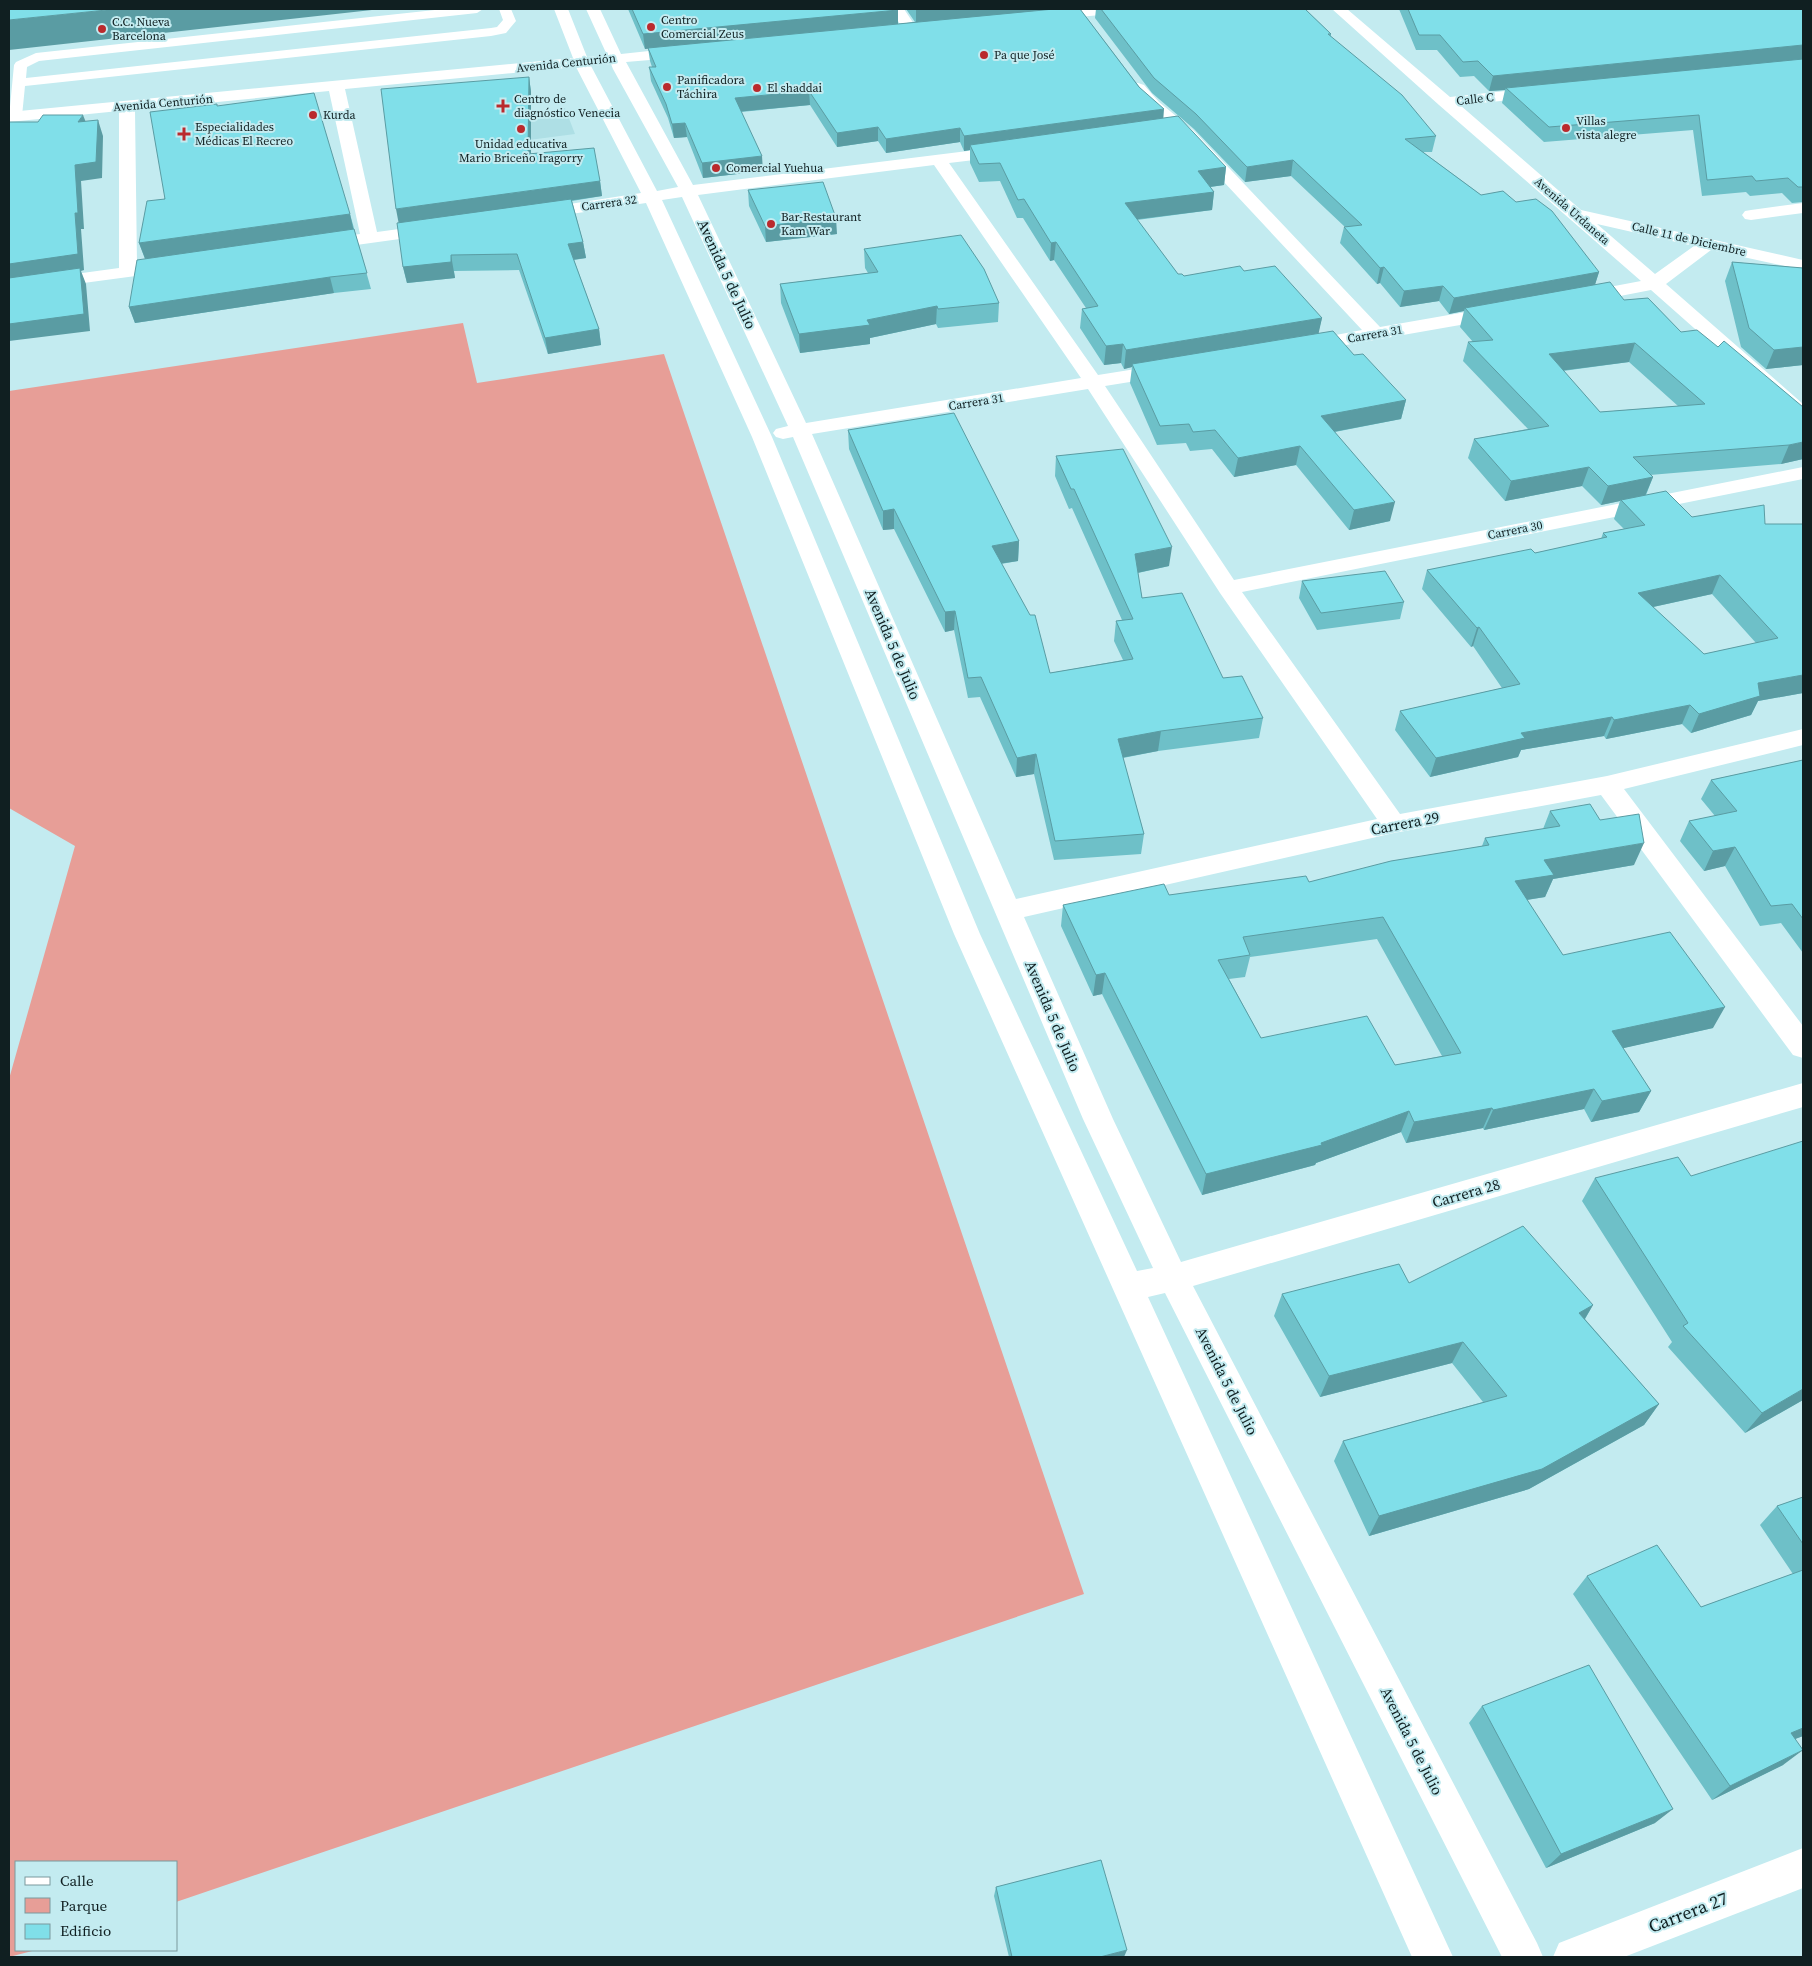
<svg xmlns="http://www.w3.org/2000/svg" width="1812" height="1966" viewBox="0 0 1812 1966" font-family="'Source Serif 4',serif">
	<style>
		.built { fill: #aedfe5 }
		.green { fill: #e79e97 }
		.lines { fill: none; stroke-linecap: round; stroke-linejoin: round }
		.lane { fill: #fff; fill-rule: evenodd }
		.street { fill: #fff; fill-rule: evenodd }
		.wall { fill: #6ec0c8; fill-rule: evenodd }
		.shaded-wall { fill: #5a9ca3 }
		.building { fill: #80dfe9; stroke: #5a9ca3; fill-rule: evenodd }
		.poi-dot { fill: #ba2a2d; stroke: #c3ebf0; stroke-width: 2 }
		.labels { text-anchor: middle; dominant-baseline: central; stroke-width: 4; stroke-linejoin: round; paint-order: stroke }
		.far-poi-label { font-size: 12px; fill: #101f21; stroke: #c3ebf0; text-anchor: start }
		.far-street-label { font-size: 12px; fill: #101f21; stroke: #c3ebf0 }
		.street-label { font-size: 15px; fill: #101f21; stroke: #c3ebf0 }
		.near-street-label { font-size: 18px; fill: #101f21; stroke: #c3ebf0 }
	</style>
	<rect width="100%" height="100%" fill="#c3ebf0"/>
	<path class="built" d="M565 108 575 134 476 147 466 124Z"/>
	<path class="green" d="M463 323 477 383 664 354 1084 1594 176 1902V1862H16V1950H36L9 1957V1079L75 846 9 808V391Z"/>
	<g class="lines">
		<path class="lane" d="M444 9H483L477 13 39 61 27 67 26 78 491 28 497 27 503 20 499 9H511L516 21 506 33 491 36 25 86 22 116 15 120 9 117 14 65 16 62 36 53Z"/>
		<path class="street" d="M554 9H568L587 57 607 55 586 9H600L621 54 686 47 691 49 694 52 691 55 686 57 626 62 693 185 1008 146 1014 148 1016 151 1014 154 1008 156 949 163 1098 375 1167 364 1174 366 1177 370 1174 374 1167 376 1105 386 1234 580 1803 467V479L1242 592 1400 814 1607 776 1803 729V745L1624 789 1803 1026V1058L1793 1055 1601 795 1394 833 1024 917 1113 1119 1181 1262 1803 1083V1107L1193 1286 1537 1943 1543 1957H1502L1165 1293 1148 1297 1453 1957H1412L954 934 752 437 646 203 537 219 531 218 528 214 531 210 537 209 641 193 576 67 345 89 377 232 436 224 442 225 445 229 442 233 436 234 320 250 314 249 311 245 314 241 360 234 329 91 135 110 137 265 173 261 179 262 182 266 179 270 173 271 9 293V283L119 268V111L9 122V112L573 58ZM611 64 613 69 678 187 657 191 591 66ZM934 165 1081 378 806 423 698 195ZM682 197 788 426 776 429 773 433 776 437 783 439 793 437 1083 1119 1153 1268 1137 1271 980 934 772 437 662 200ZM1088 389 1220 593 1377 819 1016 899 812 434Z
			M890 9H904L918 30 916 33H906Z
			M1077 9H1130L1128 12 1123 13 1045 20 1040 19 1038 16 1040 13Z
			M1332 9H1347L1450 97 1541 87 1547 89 1549 92 1547 95 1541 97 1460 105 1581 210 1803 260V270L1711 250 1666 284 1803 404V420L1796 418 1651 290 1579 304 1572 302 1570 298 1572 294 1641 281 1439 105ZM1597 224 1694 246 1655 274Z
			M1138 83 1144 85 1159 102 1193 130 1380 327 1500 306 1507 308 1509 312 1507 316 1500 318 1306 352 1299 350 1296 346 1299 342 1362 330 1181 136 1147 108 1130 88 1132 85Z
			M1803 203V213L1751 220 1745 219 1742 215 1745 211 1751 210Z
			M1803 1848V1888L1624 1957H1553L1559 1943Z"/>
	</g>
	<path class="wall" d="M628 9H897L898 10V24L915 22 906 9H1080L1163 118 1226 167 1224 185 1210 187 1214 192 1212 210 1137 220 1178 274 1184 276 1244 271 1322 318 1318 333 1354 355 1406 400 1401 419 1335 432 1390 521 1349 530 1296 465 1234 477 1212 449 1190 451 1186 443 1157 445 1130 383 1132 367 1124 369 1121 363 1104 365 1080 328 1082 309 1086 308 1054 260 1050 261 1023 218H1017L1000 181 979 182 970 163V150L964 151 960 142 886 153 878 141 837 147 810 105 741 112 763 171 703 178 687 137 674 138 668 118 651 81 649 67H652L650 61 648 48 645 49Z
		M1096 9H1305L1331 34V37L1436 136 1432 152H1423L1481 195 1599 272 1595 284 1624 300 1648 298 1803 459 1781 464 1650 475 1653 477 1646 495 1692 517 1765 524 1803 693 1758 701 1751 715 1691 733 1682 724 1606 739 1604 736 1521 750 1518 757 1430 777 1395 730 1400 711 1502 688 1473 646 1471 647 1422 589 1427 570 1535 553 1601 539 1603 533 1624 529 1614 519 1620 501 1601 505 1582 486 1505 501 1468 458 1474 439 1528 429 1463 361 1468 342H1473L1460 327 1464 311 1449 314 1439 301 1400 307 1380 283 1377 284 1340 243 1344 227H1345L1291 176 1245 182 1194 129 1152 93 1095 18ZM1629 362 1678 406 1600 412 1563 371ZM1712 594 1756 643 1704 654 1653 607Z
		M1399 9H1803V202L1792 203 1782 193 1750 196 1746 192 1702 196 1693 130 1544 142 1502 103 1505 90 1489 91 1474 76 1460 77 1437 50H1416Z
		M529 77 531 92V154L600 181 602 196 572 201 583 242 586 258 574 260 599 329 601 345 548 354 519 270 454 271 455 278 407 283 403 267 399 223Z
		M217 106 350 214 371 289 334 293 135 323 129 307 145 259 139 243Z
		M748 190 837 234 766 242 749 206Z
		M864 249 999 303 998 322 938 328 936 324 870 338V344L800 353 781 303 780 284 868 273 865 268Z
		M1732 262 1803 268V365L1766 369 1741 347 1725 281Z
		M848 430 1019 541 1018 561 1001 564 1050 673 1123 660 1114 641 1116 621 1122 620 1072 508 1069 509 1055 476 1056 456 1169 566 1138 573 1142 598 1263 718 1259 738 1158 751 1123 758 1144 834 1141 854 1054 860 1034 774 1016 777 980 697 968 698 954 630 945 632 894 529 883 530 849 449Z
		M1302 581 1404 602 1400 619 1317 630 1299 598Z
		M1803 760V953L1781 923 1760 926 1725 866 1704 871 1680 841 1689 821 1715 816 1701 799 1711 780Z
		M1550 811 1600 820 1634 865 1553 879 1545 897 1527 900 1563 955 1713 1028 1623 1048 1651 1091 1639 1112 1591 1122 1584 1109 1484 1130 1483 1128 1406 1143 1401 1132 1316 1163 1315 1165 1202 1195 1102 994 1093 996 1061 926 1063 905 1169 895 1309 882 1482 846 1485 838 1543 829ZM1377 939 1442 1056 1395 1065 1261 1038 1229 979 1245 977 1250 957Z
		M1595 1178 1803 1400 1745 1433 1668 1347 1672 1342 1582 1201Z
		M1409 1283 1593 1305 1585 1319 1659 1404 1644 1425 1529 1489 1369 1536 1334 1461 1343 1441 1483 1402 1452 1363 1320 1397 1274 1316 1282 1294Z
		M1803 1497V1736L1795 1739 1783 1765 1712 1800 1573 1594 1587 1576 1701 1607 1793 1574 1760 1525 1777 1506Z
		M1482 1706 1655 1823 1546 1868 1469 1723Z
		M996 1887 1124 1957H1009L994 1896Z"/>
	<path class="shaded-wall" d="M116 9H381L9 50V20Z
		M916 9H1063L916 23Z
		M898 10V24L645 49 643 34Z
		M1803 45V60L1506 88 1505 90 1489 91 1493 76Z
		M529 77 531 92V169L528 154Z
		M809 91 810 105 736 112 735 98Z
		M1164 109 1163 123 970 145V150L964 151V136Z
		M83 115 89 130 78 122Z
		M98 120 103 136 102 178 81 181 84 229H81L84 270 81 271 86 284 90 331 9 341V264L75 213V165Z
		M685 123 687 137 674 138 672 124Z
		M878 127V141L837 147V133Z
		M960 128V142L886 153V139Z
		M762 156 763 171 703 178 702 163Z
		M1293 160 1291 176 1245 182 1247 167Z
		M1226 167 1224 185 1195 189 1198 171Z
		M600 181 602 196 399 225 396 209Z
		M1214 192 1212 210 1123 221 1125 203Z
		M350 214 354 232 146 261 139 243Z
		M836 218 837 234 766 242 765 226Z
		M583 242 586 258 571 260 568 244Z
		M1056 242 1054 260 1050 261 1051 243Z
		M451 255 455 278 407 283 403 267Z
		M1384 267 1380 283 1377 284 1380 268Z
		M1599 272 1594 288 1465 308 1464 311 1449 314 1454 298Z
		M330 277 334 293 135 323 129 307Z
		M1443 286 1439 301 1400 307 1404 291Z
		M937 306 936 324 870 338V344L800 353 799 334Z
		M1322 318 1318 336 1132 364V367L1124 369 1126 350Z
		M599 329 601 345 548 354 545 338Z
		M1635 343 1629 362 1543 373 1549 354Z
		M1123 344 1121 363 1104 365 1106 346Z
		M1803 347V365L1766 369 1774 350Z
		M1406 400 1401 419 1317 435 1321 416Z
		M1803 442V459L1781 464 1789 445Z
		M1300 446 1296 465 1234 477 1238 458Z
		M1589 467 1582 486 1505 501 1511 481Z
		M1653 477 1645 496 1621 500 1620 501 1601 505 1608 486Z
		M1395 502 1390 521 1349 530 1354 510Z
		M894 509V529L883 530V511Z
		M1019 541 1018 561 991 565 992 546Z
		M1172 547 1169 566 1132 574 1135 554Z
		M1720 575 1712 594 1630 612 1638 593Z
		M955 611 954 630 945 632V612Z
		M1479 627 1473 646 1471 647 1477 628Z
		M1803 675V693L1758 701 1751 715 1691 733 1699 714 1758 683Z
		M1690 705 1682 724 1606 739 1614 720Z
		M1612 717 1604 736 1521 750 1518 757 1430 777 1436 758 1521 733Z
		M1161 731 1158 751 1115 759 1118 739Z
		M1036 754 1034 774 1016 777 1017 758Z
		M1644 843 1634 865 1553 879 1545 897 1507 903 1515 881 1544 860Z
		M1735 847 1725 866 1704 871 1713 851Z
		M1105 973 1102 994 1093 996 1096 975Z
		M1725 1007 1713 1028 1602 1053 1612 1031Z
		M1594 1089 1584 1109 1484 1130 1493 1110Z
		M1651 1091 1639 1112 1591 1122 1602 1101Z
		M1492 1108 1483 1128 1406 1143 1414 1122Z
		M1409 1111 1401 1132 1316 1163 1315 1165 1202 1195 1206 1174 1321 1143Z
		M1593 1305 1580 1327 1579 1313Z
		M1463 1342 1452 1363 1320 1397 1329 1376Z
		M1803 1389V1400L1745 1433 1762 1413Z
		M1659 1404 1644 1425 1529 1489 1369 1536 1379 1516Z
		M1803 1728V1736L1771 1748 1791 1733Z
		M1803 1750 1783 1765 1712 1800 1730 1786Z
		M1673 1809 1655 1823 1546 1868 1561 1854Z
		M1127 1950 1124 1957H1100Z"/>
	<path class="building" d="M9 9H116L9 20Z
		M632 9H897L898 10 643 34Z
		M1054 9H1080L1139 87 1164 109 964 136 960 128 886 139 878 127 837 133 809 91 735 98 762 156 702 163 685 123 672 124 666 104 649 67H656L648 48Z
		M1101 9H1305L1331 34H1328L1402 95 1436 136 1405 139 1481 195 1503 191 1516 202 1536 199 1552 211 1599 272 1454 298 1443 286 1404 291 1384 267 1380 268 1344 227 1362 225 1293 160 1247 167 1196 114 1154 78Z
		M1408 9H1803V45L1493 76 1478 61 1463 62 1440 35H1419Z
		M1803 59V187H1798L1788 178 1756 181 1752 176 1707 180 1699 115 1549 127 1506 88Z
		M529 77 528 154 594 148 600 181 396 209 381 89Z
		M314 93 350 214 139 243 147 201 165 199 150 112 217 104V106Z
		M43 115H83L78 122 98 120 96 162 75 165 78 213H75L78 254 9 264V122H38Z
		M1178 116 1226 167 1198 171 1214 192 1125 203 1178 274H1182L1184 276 1240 266 1244 271 1275 266 1322 318 1126 350 1123 344 1106 346 1082 309 1098 306 1056 242 1051 243 1024 199 1018 200 1000 163 979 164 970 145Z
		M823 182 836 218 765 226 748 190Z
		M571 199 583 242 568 244 599 329 545 338 517 254 451 255V262L403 267 397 223Z
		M354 229 367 273 330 277 129 307 137 260Z
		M961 235 984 269 999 303 938 309 937 306 867 320 870 325 799 334 780 284 878 272 864 249Z
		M1732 262 1803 268V347L1774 350 1749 328Z
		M80 268 84 314 9 324V278Z
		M1610 282 1624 300 1648 298 1681 332 1697 330 1718 347 1724 341 1803 407V442L1789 445 1633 457 1653 477 1608 486 1589 467 1511 481 1474 439 1549 426 1468 342 1493 340 1465 308ZM1635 343 1705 404 1600 412 1549 354Z
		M1333 331 1354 355 1363 354 1406 400 1321 416 1395 502 1354 510 1300 446 1238 458 1215 430 1193 432 1189 424 1160 426 1132 364Z
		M954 413 1019 541 992 546 1030 615H1035L1050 673 1133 659 1116 621 1133 619 1074 489H1071L1056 456 1123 449 1172 547 1135 554 1142 598 1182 593 1223 678 1242 676 1263 718 1161 731 1118 739 1144 834 1055 841 1036 754 1017 758 981 677 968 678 955 611 945 612 894 509 883 511 848 430Z
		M1666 491 1692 517 1764 505 1765 524H1803V675L1758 683 1760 696 1699 714 1690 705 1614 720 1612 717 1521 733 1525 738 1436 758 1400 711 1520 684 1479 627 1477 628 1427 570 1531 549 1535 553 1607 537 1603 533 1645 525 1621 500ZM1720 575 1778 638 1704 654 1638 593Z
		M1385 571 1404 602 1321 613 1302 581Z
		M1803 760V919L1792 904 1771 906 1735 847 1713 851 1689 821 1737 811 1711 780Z
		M1590 804 1600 820 1639 814 1644 843 1544 860 1554 875 1515 881 1563 955 1670 932 1725 1007 1612 1031 1651 1091 1602 1101 1594 1089 1493 1110 1492 1108 1414 1122 1409 1111 1321 1143 1322 1145 1206 1174 1105 973 1096 975 1063 905 1164 884 1169 895 1306 876 1309 882 1391 861 1489 845 1485 838 1560 826 1550 811ZM1383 917 1461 1053 1395 1065 1367 1016 1261 1038 1218 960 1250 955 1243 937Z
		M1803 1141V1389L1762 1413 1683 1326 1688 1323 1595 1178 1678 1157 1691 1176Z
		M1523 1226 1593 1305 1579 1313 1659 1404 1542 1469 1379 1516 1343 1441 1507 1396 1463 1342 1329 1376 1282 1294 1399 1264 1409 1283Z
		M1803 1497V1544L1777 1506Z
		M1657 1545 1701 1607 1803 1570V1728L1791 1733 1803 1750 1730 1786 1587 1576Z
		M1589 1665 1673 1809 1561 1854 1482 1706Z
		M1101 1860 1127 1950 1100 1957H1012L996 1887Z"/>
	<g class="poi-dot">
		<circle cx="651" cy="27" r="5"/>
		<circle cx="102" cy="29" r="5"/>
		<circle cx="984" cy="55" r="5"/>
		<circle cx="667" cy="87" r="5"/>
		<circle cx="757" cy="88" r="5"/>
		<path d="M500.5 98.5h5v5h5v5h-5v5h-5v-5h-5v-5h5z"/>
		<circle cx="313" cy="115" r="5"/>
		<circle cx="1566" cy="128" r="5"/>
		<circle cx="521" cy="129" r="5"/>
		<path d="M181.5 126.5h5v5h5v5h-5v5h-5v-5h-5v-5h5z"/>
		<circle cx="716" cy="168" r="5"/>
		<circle cx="771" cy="224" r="5"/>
	</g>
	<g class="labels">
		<g class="far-poi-label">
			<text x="661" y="20">Centro<tspan x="661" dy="14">Comercial Zeus</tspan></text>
			<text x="112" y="22">C.C. Nueva<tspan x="112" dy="14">Barcelona</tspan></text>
			<text x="994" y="55">Pa que José</text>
			<text x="677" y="80">Panificadora<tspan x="677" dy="14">Táchira</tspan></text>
			<text x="767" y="88">El shaddai</text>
			<text x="514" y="99">Centro de<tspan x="514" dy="14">diagnóstico Venecia</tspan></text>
			<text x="323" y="115">Kurda</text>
			<text x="1576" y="121">Villas<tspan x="1576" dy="14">vista alegre</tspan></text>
			<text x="195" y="127">Especialidades<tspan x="195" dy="14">Médicas El Recreo</tspan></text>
			<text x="521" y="144" text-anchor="middle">Unidad educativa<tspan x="521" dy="14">Mario Briceño Iragorry</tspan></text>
			<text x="726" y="168">Comercial Yuehua</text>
			<text x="781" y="217">Bar-Restaurant<tspan x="781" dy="14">Kam War</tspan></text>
		</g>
		<g class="far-street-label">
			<text transform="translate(566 63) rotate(-6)">Avenida Centurión</text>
			<text transform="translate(1475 99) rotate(-6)">Calle C</text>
			<text transform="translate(163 103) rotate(-5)">Avenida Centurión</text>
			<text transform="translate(609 203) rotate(-8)">Carrera 32</text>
			<text transform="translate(1572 211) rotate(41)">Avenida Urdaneta</text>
			<text transform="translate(1689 239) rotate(13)">Calle 11 de Diciembre</text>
			<text transform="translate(1375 334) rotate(-10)">Carrera 31</text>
			<text transform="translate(976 402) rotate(-9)">Carrera 31</text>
			<text transform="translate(1515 530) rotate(-11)">Carrera 30</text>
		</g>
		<g class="street-label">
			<text transform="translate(727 274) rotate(65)">Avenida 5 de Julio</text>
			<text transform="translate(893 644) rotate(67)">Avenida 5 de Julio</text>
			<text transform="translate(1405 823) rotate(-11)">Carrera 29</text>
			<text transform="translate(1053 1016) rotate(67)">Avenida 5 de Julio</text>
			<text transform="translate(1466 1193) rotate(-16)">Carrera 28</text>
			<text transform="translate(1227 1381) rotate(63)">Avenida 5 de Julio</text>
			<text transform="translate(1412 1741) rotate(63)">Avenida 5 de Julio</text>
		</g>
		<g class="near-street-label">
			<text transform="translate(1688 1912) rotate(-21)">Carrera 27</text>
		</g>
	</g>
	<rect width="1812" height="1966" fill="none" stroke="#101f21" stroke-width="20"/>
	<rect x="15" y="1861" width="162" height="90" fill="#c3ebf0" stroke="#7b999d"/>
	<rect x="25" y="1877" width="25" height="8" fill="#ffffff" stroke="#7b999d"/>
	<text x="60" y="1886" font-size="15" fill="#101f21">Calle</text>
	<rect x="25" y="1898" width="25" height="15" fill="#e79e97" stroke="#7b999d"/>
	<text x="60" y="1911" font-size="15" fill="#101f21">Parque</text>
	<rect x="25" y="1924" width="25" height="15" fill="#80dfe9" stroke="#7b999d"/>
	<text x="60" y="1936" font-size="15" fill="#101f21">Edificio</text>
</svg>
